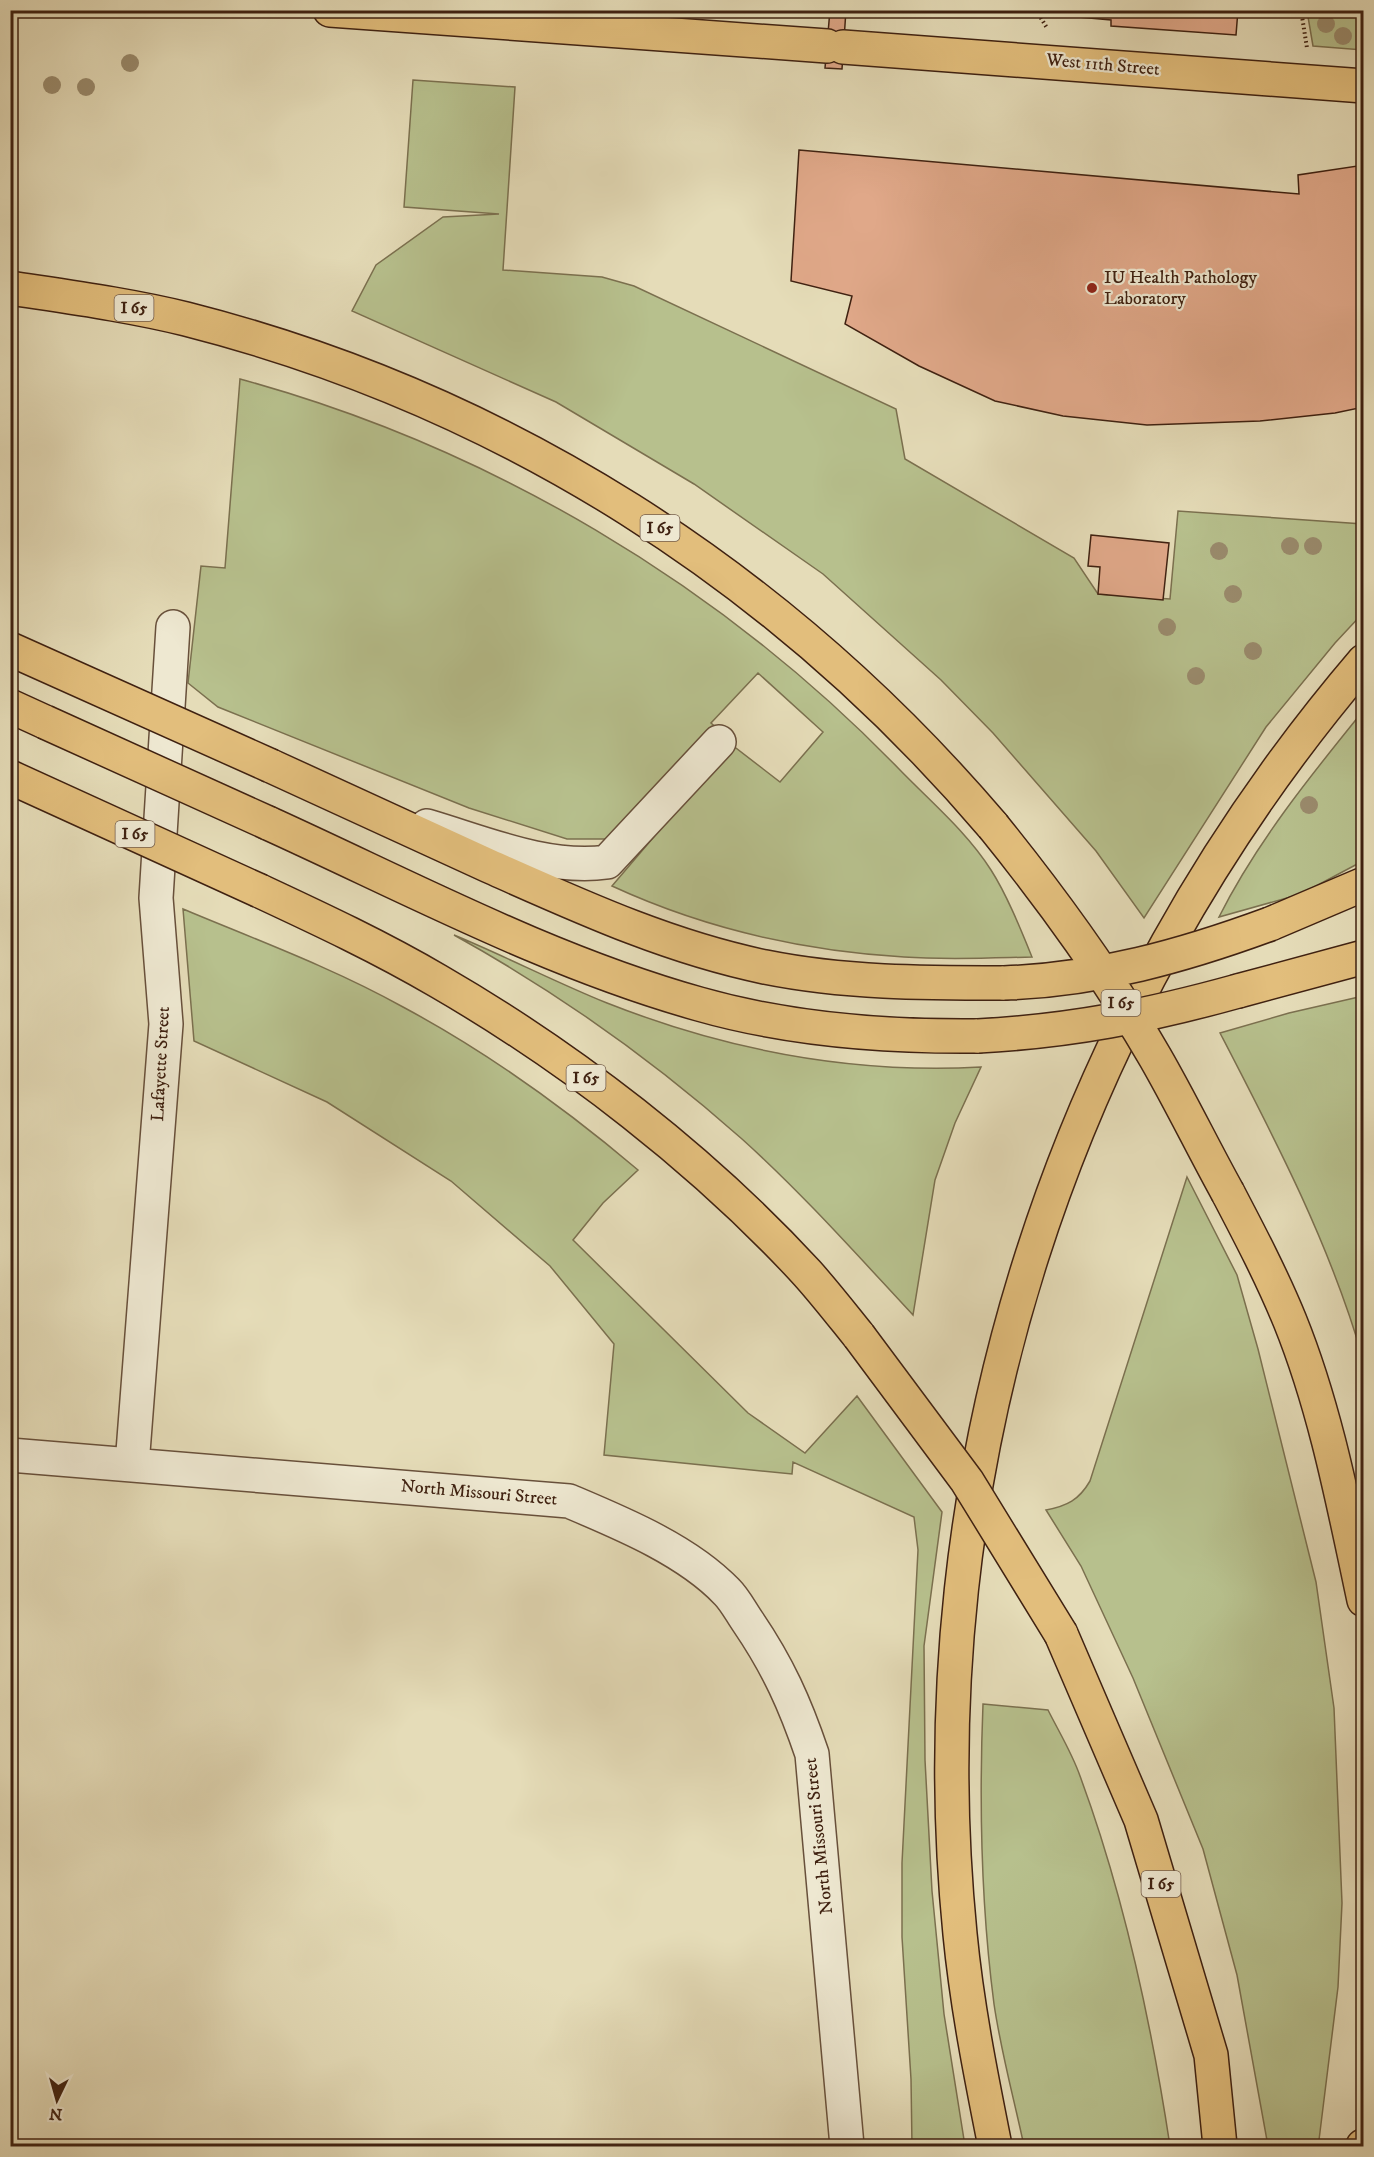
<svg xmlns="http://www.w3.org/2000/svg" width="1374" height="2157" viewBox="0 0 1374 2157" font-family="'IM FELL DW Pica',serif">
	<style>
		.green { fill: #b7c08d; stroke: #7b704f; stroke-width: 1.5 }
		.building { fill: #e0a889; stroke: #3f2111; stroke-width: 1.5 }
		.lines { fill: none; stroke-linecap: round; stroke-linejoin: round }
		.minor-casing { stroke: #68503b; stroke-width: 36 }
		.major-casing { stroke: #3f2111; stroke-width: 36 }
		.highway-casing { stroke: #3f2111; stroke-width: 36 }
		.path { stroke: #3f2111; stroke-width: 4; stroke-dasharray: 1.5 3; stroke-linecap: butt }
		.minor { stroke: #eee8d1; stroke-width: 33 }
		.major { stroke: #e2be7c; stroke-width: 33 }
		.highway { stroke: #e2be7c; stroke-width: 33 }
		.highway-bridge-casing { stroke: #3f2111; stroke-width: 36; stroke-linecap: butt }
		.highway-bridge { stroke: #e2be7c; stroke-width: 33 }
		.tree { fill: #9a8b6d }
		.poi-dot { fill: #8f2418; stroke: #eee8d1; stroke-width: 2 }
		.labels { text-anchor: middle; dominant-baseline: central; stroke-width: 4.5; stroke-linejoin: round; paint-order: stroke }
		.shield { fill: #eee8d1; stroke: #745d4b; stroke-width: 1.5 }
		.shield-label { font-size: 16px; font-weight: bold; fill: #3f2111 }
		.street-label { font-size: 18px; fill: #3f2111; stroke: #eee8d1 }
		.poi-label { font-size: 18px; fill: #3f2111; stroke: #eee8d1; text-anchor: start }
	</style>
	<rect width="100%" height="100%" fill="#e5dcb8"/>
	<filter id="stains"><feTurbulence type="fractalNoise" baseFrequency=".00333" numOctaves="4"/><feColorMatrix values="0 0 0 0 .2 0 0 0 0 .09 0 0 0 0 .02 0 0 0 .5 -.17"/></filter>
	<radialGradient id="worn" r=".72"><stop offset=".6" stop-color="#630" stop-opacity="0"/><stop offset="1" stop-color="#630" stop-opacity=".3"/></radialGradient>
	<path class="green" d="M1307 11H1363V50L1313 46Z
		M413 80 515 87 503 270 602 277 634 286 896 409 905 459 1074 558 1098 594 1170 599 1178 511 1363 524V613L1335 643 1266 727 1144 918 1096 851 993 733 941 680 823 574 694 484 556 402 352 311 376 265 443 217 499 214 404 207Z
		M240 379C489 447 720 584 899 769 930 801 967 832 991 870 1007 895 1021 930 1032 957 989 958 946 960 904 957 804 951 703 928 612 886L732 745 780 782 823 732 758 673 711 723 719 730 619 839H567L469 808 218 707 188 683 201 566 225 568Z
		M1363 711V861L1301 894 1219 917C1256 843 1311 775 1363 711Z
		M183 909C257 940 333 968 403 1007 487 1052 566 1109 638 1170L603 1203 573 1240 748 1413 805 1453 857 1396 942 1512 924 1646 925 1760 932 1891 944 2014 965 2146H912L911 2079 902 1937V1863L918 1550 914 1517 793 1462 792 1474 604 1455 614 1344 550 1266 451 1181 327 1102 194 1041Z
		M454 935C505 956 555 982 607 1003 726 1050 853 1074 981 1067L955 1123 935 1180 913 1315C858 1256 803 1194 742 1139 654 1061 557 992 454 935Z
		M1363 996H1364L1363 1359C1330 1244 1275 1139 1220 1033L1289 1013Z
		M1187 1177 1237 1275 1258 1349 1316 1582 1334 1708 1342 1903 1338 1987 1319 2140 1291 2146H1268L1237 1975 1203 1849 1133 1678 1081 1566 1046 1510C1067 1506 1079 1500 1090 1481Z
		M983 1704 1048 1710C1059 1732 1072 1753 1080 1776 1124 1895 1151 2021 1170 2146H1024C1014 2099 1001 2052 994 2004 981 1905 979 1804 983 1704Z"/>
	<path class="building" d="M830 10H846L842 69 825 68Z
		M1080 10H1238L1236 35 1111 26V20L1079 17Z
		M799 150 1299 194 1298 175 1364 165V407L1335 413 1260 421 1147 425 1063 416 995 401 919 366 845 324 852 296 791 281Z
		M1091 535 1169 543 1163 600 1098 594 1100 567 1088 566Z"/>
	<g class="lines">
		<defs>
			<path id="minor" d="M427 826C485 843 546 870 607 862L719 742
				M10 1455 569 1501C621 1523 687 1550 727 1592 735 1600 741 1612 748 1622 778 1666 795 1704 812 1754L847 2146
				M132 1465 166 1024 156 898 173 627"/>
			<path id="major" d="M330 10 827 46
				M843 47 1364 86"/>
			<path id="highway" d="M10 288C69 297 129 305 186 319 505 400 781 577 993 826
				M10 706 45 722
				M271 766C343 799 416 832 489 866 579 906 668 947 765 967 844 983 923 983 1004 983
				M268 823C409 887 549 962 699 1004 790 1030 884 1037 978 1036
				M260 891C320 919 380 947 438 981 571 1058 703 1160 807 1273 825 1293 842 1315 859 1336
				M1270 924 1364 884
				M1238 991 1364 957
				M1228 1193C1250 1235 1272 1277 1290 1321 1326 1410 1344 1507 1364 1600
				M1061 1634 1141 1820 1211 2055 1220 2146
				M995 2146C981 2076 967 2006 960 1934 914 1472 1063 1013 1364 661
				M1363 2146H1364"/>
		</defs>
		<use href="#minor" class="minor-casing"/>
		<use href="#major" class="major-casing"/>
		<use href="#highway" class="highway-casing"/>
		<path class="path" d="M923 10 924 19
			M1036 10 1047 28
			M1301 10 1307 48"/>
		<use href="#minor" class="minor"/>
		<use href="#major" class="major"/>
		<use href="#highway" class="highway"/>
		<defs>
			<path id="highway-bridge" d="M10 649 271 766
				M45 722 268 823
				M10 777 260 891
				M993 826C1052 899 1108 976 1155 1057 1181 1102 1203 1148 1228 1193
				M1004 983C1097 980 1183 956 1270 924
				M978 1036C1071 1031 1148 1016 1238 991
				M859 1336 967 1481 1061 1634"/>
		</defs>
		<use href="#highway-bridge" class="highway-bridge-casing"/>
		<use href="#highway-bridge" class="highway-bridge"/>
	</g>
	<g class="tree">
		<circle cx="1326" cy="24" r="9"/>
		<circle cx="1343" cy="36" r="9"/>
		<circle cx="130" cy="63" r="9"/>
		<circle cx="52" cy="85" r="9"/>
		<circle cx="86" cy="87" r="9"/>
		<circle cx="1290" cy="546" r="9"/>
		<circle cx="1313" cy="546" r="9"/>
		<circle cx="1219" cy="551" r="9"/>
		<circle cx="1233" cy="594" r="9"/>
		<circle cx="1167" cy="627" r="9"/>
		<circle cx="1253" cy="651" r="9"/>
		<circle cx="1196" cy="676" r="9"/>
		<circle cx="1309" cy="805" r="9"/>
	</g>
	<circle class="poi-dot" cx="1092" cy="288" r="6"/>
	<g class="labels">
		<g class="shield">
			<rect x="114.5" y="295" width="39" height="26" rx="4.5"/>
			<rect x="640.5" y="515" width="39" height="26" rx="4.5"/>
			<rect x="115.5" y="821" width="39" height="26" rx="4.5"/>
			<rect x="1101.5" y="990" width="39" height="26" rx="4.5"/>
			<rect x="566.5" y="1065" width="39" height="26" rx="4.5"/>
			<rect x="1141.5" y="1871" width="39" height="26" rx="4.5"/>
		</g>
		<g class="shield-label">
			<text x="134" y="308">I 65</text>
			<text x="660" y="528">I 65</text>
			<text x="135" y="834">I 65</text>
			<text x="1121" y="1003">I 65</text>
			<text x="586" y="1078">I 65</text>
			<text x="1161" y="1884">I 65</text>
		</g>
		<g class="street-label">
			<text transform="translate(1103 65) rotate(5)">West 11th Street</text>
			<text transform="translate(161 1064) rotate(-87)">Lafayette Street</text>
			<text transform="translate(479 1493) rotate(5)">North Missouri Street</text>
			<text transform="translate(819 1836) rotate(-96)">North Missouri Street</text>
		</g>
		<g class="poi-label">
			<text x="1104" y="278">IU Health Pathology<tspan x="1104" dy="21">Laboratory</tspan></text>
		</g>
	</g>
	<rect width="1374" height="2157" fill="none" stroke="#e5dcb8" stroke-width="36"/>
	<rect x="12" y="12" width="1350" height="2133" fill="none" stroke="#3f2111" stroke-width="3"/>
	<rect x="18" y="18" width="1338" height="2121" fill="none" stroke="#3f2111" stroke-width="1.5"/>
	<g transform="translate(57 2100) rotate(185)" stroke="#eee8d1" stroke-width="4.5" paint-order="stroke">
	<path d="M0-4.5L10 22L0 15L-10 22Z" fill="#3f2111"/>
	<text y="-9" font-size="16" font-weight="bold" text-anchor="middle" fill="#3f2111">N</text>
	</g>
	<rect width="100%" height="100%" filter="url(#stains)"/>
	<rect width="100%" height="100%" fill="url(#worn)"/>
</svg>
